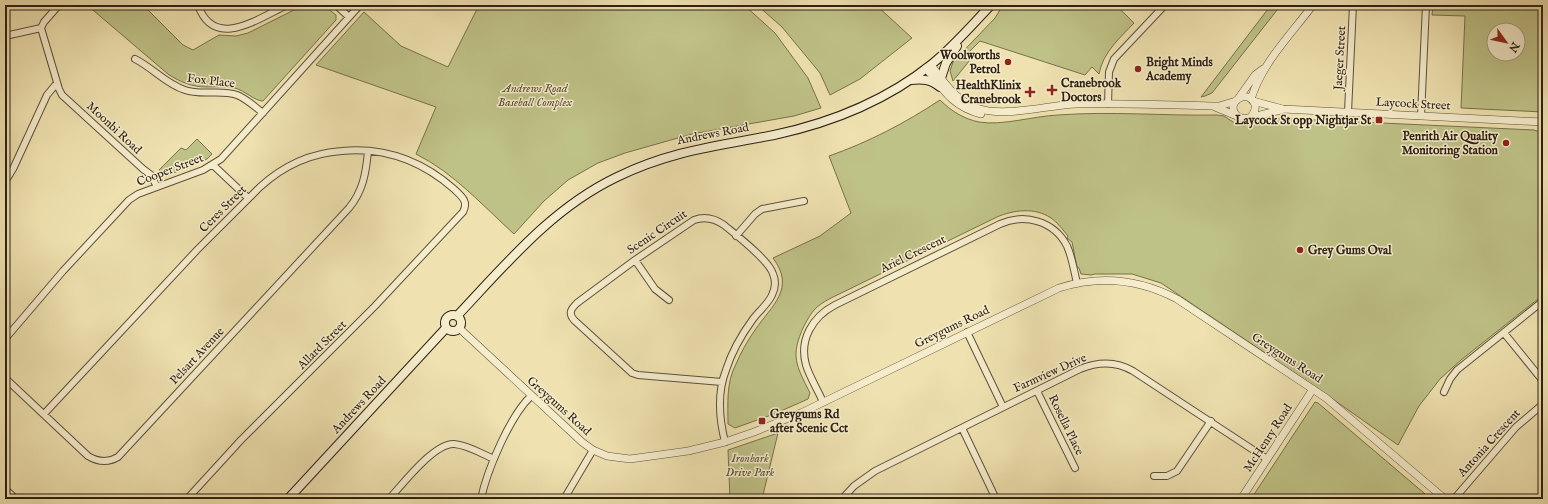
<svg xmlns="http://www.w3.org/2000/svg" width="1548" height="504" viewBox="0 0 1548 504" font-family="'IM FELL English',serif">
	<style>
		.green { fill: #bfc287; stroke: #76714d; fill-rule: evenodd }
		.lines { fill: none; stroke-linecap: round; stroke-linejoin: round }
		.minor-casing { stroke: #5e503a; stroke-width: 8 }
		.tertiary-casing { stroke: #5e503a; stroke-width: 8 }
		.secondary-casing { stroke: #2d2013; stroke-width: 10 }
		.minor { stroke: #f5eccc; stroke-width: 6 }
		.tertiary { stroke: #f5eccc; stroke-width: 7 }
		.secondary { stroke: #f5eccc; stroke-width: 8 }
		.poi-dot { fill: #8f2418; stroke: #f5eccc; stroke-width: 1.5 }
		.labels { text-anchor: middle; dominant-baseline: central; stroke-width: 3; stroke-linejoin: round; paint-order: stroke }
		.poi-label { font-size: 12px; font-weight: bold; fill: #2d2013; stroke: #f5eccc; text-anchor: end }
		.street-label { font-size: 12px; fill: #2d2013; stroke: #f5eccc }
		.park-label { font-size: 12px; font-style: italic; fill: #595136; stroke: #f5eccc }
	</style>
	<rect width="100%" height="100%" fill="#efe2b0"/>
	<filter id="stains"><feTurbulence type="fractalNoise" baseFrequency=".005" numOctaves="4"/><feColorMatrix values="0 0 0 0 .2 0 0 0 0 .09 0 0 0 0 .02 0 0 0 .5 -.17"/></filter>
	<radialGradient id="worn" r=".72"><stop offset=".6" stop-color="#630" stop-opacity="0"/><stop offset="1" stop-color="#630" stop-opacity=".3"/></radialGradient>
	<path class="green" d="M87 5H143L183 45 193 50 219 35 236 36 248 33 304 5H323L336 15V20L263 101C255 101 245 91 235 88 225 86 216 87 207 87 192 87 180 82 168 74Z
		M479 5H744L775 33 808 78 821 108 794 116 692 134 625 153 598 163 568 180 544 201 514 234C482 205 454 173 416 154L436 107 316 65 364 12 401 46 448 67Z
		M757 5H876L912 38 860 79 830 95 820 73 782 27Z
		M1003 5H1059L1062 8 1066 5H1116L1134 23C1120 38 1103 52 1099 74L1092 67 1085 75 980 41 966 55 970 60 953 81 950 71 953 62 995 18Z
		M1271 5H1281L1212 93 1205 96 1201 97Z
		M1433 5H1543V112L1461 108 1465 16 1432 15ZM1494 30H1518V54H1494Z
		M940 100C951 111 964 119 979 122 1002 126 1034 116 1058 115 1111 111 1164 116 1217 115L1224 116 1233 122 1244 126 1261 120 1273 118 1534 130 1543 133V295L1461 360 1440 379 1419 406 1398 445 1317 388 1161 283 1132 274H1095L1091 275 1081 274 1079 268 1077 267 1072 242 1067 238 1068 236C1063 230 1057 222 1051 218 1035 207 1013 210 997 217L829 299C815 307 812 311 804 326 790 356 796 365 810 393L808 399 774 414 735 428 728 424C728 403 726 383 736 364 741 352 748 340 755 330 772 305 796 289 773 258L820 236 851 213 829 156C869 142 905 123 940 100Z
		M197 139 212 154 207 159 166 176 159 170 181 148 186 150Z
		M1315 402 1318 403 1431 499H1251Z
		M778 433 762 499H730L728 450Z"/>
	<g class="lines">
		<defs>
			<path id="minor" d="M198 5C214 51 259 18 287 5
				M336 5 349 17
				M41 28 59 89 62 95 143 169 151 175 157 187
				M41 28 44 22 59 5
				M5 36 41 28
				M135 59C153 68 166 84 185 90 202 96 220 89 237 95 247 99 255 107 263 113
				M1108 104 1109 72 1114 59 1165 5
				M1348 112 1353 5
				M1421 116 1426 5
				M213 165 248 198
				M5 182 13 169 47 95 57 83
				M736 236 755 214 762 209 804 201
				M635 260 655 289 669 300
				M967 332 1003 407
				M1504 333 1543 381
				M5 339 63 271 129 200 138 194 203 170 221 159 360 5
				M5 378 88 456C98 462 108 463 118 457L349 208C363 191 366 173 368 151
				M722 382 638 375 632 373 574 320C568 313 571 309 577 303L635 260 694 220C705 216 714 218 724 225 736 235 769 260 773 274 776 281 775 289 772 295 768 304 759 311 753 319 742 334 732 351 726 370 717 393 719 418 725 442
				M1037 391 1075 468
				M1444 392 1450 379 1457 370 1543 301
				M823 402C818 390 810 378 806 365 799 340 812 317 835 305L1000 224C1025 213 1054 221 1067 246 1072 257 1074 271 1077 283
				M44 414 197 250 260 187C283 166 311 153 342 151 385 147 422 161 454 189 461 196 469 201 463 212L375 306 241 440 187 499
				M962 428 996 499
				M1154 476H1167L1177 471 1211 421
				M5 489 16 499
				M389 499C403 484 434 443 454 444 468 445 482 454 494 459
				M481 499C487 470 510 416 531 396
				M564 499 593 450
				M842 499 854 486 875 471 1080 369C1097 362 1116 361 1133 371L1267 459
				M1454 499 1516 427 1543 404"/>
			<path id="tertiary" d="M931 65C944 82 955 100 977 108 1004 118 1047 105 1077 104 1121 103 1166 105 1211 106H1219L1236 101
				M926 68C943 90 953 107 981 114
				M1238 99 1255 75 1263 69
				M1251 99C1262 63 1291 34 1313 5
				M1253 101 1283 109 1543 122
				M1215 107 1244 119 1281 110
				M1238 117C1222 102 1250 87 1255 105 1256 110 1254 113 1251 117
				M459 328 582 442 593 450 607 456 630 459 688 451 725 442 754 432 801 413 1059 288C1100 275 1139 279 1177 299L1326 398 1445 499
				M1241 499 1313 389"/>
			<path id="secondary" d="M941 78 946 63 957 46
				M911 80C923 79 930 79 940 87
				M445 323a8 8 0 1 1 16 0a8 8 0 1 1-16 0Z
				M457 316C506 264 552 208 617 177 670 151 717 146 774 135 830 123 887 100 932 64 954 46 972 25 991 5
				M288 499 446 328"/>
		</defs>
		<use href="#minor" class="minor-casing"/>
		<use href="#tertiary" class="tertiary-casing"/>
		<use href="#secondary" class="secondary-casing"/>
		<use href="#minor" class="minor"/>
		<use href="#tertiary" class="tertiary"/>
		<use href="#secondary" class="secondary"/>
	</g>
	<g class="poi-dot">
		<circle cx="1008" cy="62" r="4"/>
		<circle cx="1138" cy="69" r="4"/>
		<path d="M1050 84h4v4h4v4h-4v4h-4v-4h-4v-4h4z"/>
		<path d="M1028 86h4v4h4v4h-4v4h-4v-4h-4v-4h4z"/>
		<rect x="1375" y="116" width="8" height="8" rx="2"/>
		<circle cx="1506" cy="143" r="4"/>
		<circle cx="1300" cy="250" r="4"/>
		<rect x="758" y="417" width="8" height="8" rx="2"/>
	</g>
	<g class="labels">
		<g class="poi-label">
			<text x="1000" y="55">Woolworths<tspan x="1000" dy="14">Petrol</tspan></text>
			<text x="1146" y="62" text-anchor="start">Bright Minds<tspan x="1146" dy="14">Academy</tspan></text>
			<text x="1061" y="83" text-anchor="start">Cranebrook<tspan x="1061" dy="14">Doctors</tspan></text>
			<text x="1021" y="85">HealthKlinix<tspan x="1021" dy="14">Cranebrook</tspan></text>
			<text x="1371" y="120">Laycock St opp Nightjar St</text>
			<text x="1498" y="136">Penrith Air Quality<tspan x="1498" dy="14">Monitoring Station</tspan></text>
			<text x="1308" y="250" text-anchor="start">Grey Gums Oval</text>
			<text x="770" y="414" text-anchor="start">Greygums Rd<tspan x="770" dy="14">after Scenic Cct</tspan></text>
		</g>
		<g class="street-label">
			<text transform="translate(1340 58) rotate(-87)">Jaeger Street</text>
			<text transform="translate(211 81) rotate(7)">Fox Place</text>
			<text transform="translate(1413 104) rotate(3)">Laycock Street</text>
			<text transform="translate(114 128) rotate(43)">Moonbi Road</text>
			<text transform="translate(713 134) rotate(-11)">Andrews Road</text>
			<text transform="translate(170 170) rotate(-21)">Cooper Street</text>
			<text transform="translate(223 209) rotate(-45)">Ceres Street</text>
			<text transform="translate(657 232) rotate(-34)">Scenic Circuit</text>
			<text transform="translate(913 254) rotate(-26)">Ariel Crescent</text>
			<text transform="translate(952 327) rotate(-26)">Greygums Road</text>
			<text transform="translate(322 345) rotate(-45)">Allard Street</text>
			<text transform="translate(197 356) rotate(-47)">Pelsart Avenue</text>
			<text transform="translate(1287 358) rotate(33)">Greygums Road</text>
			<text transform="translate(1050 373) rotate(-24)">Farmview Drive</text>
			<text transform="translate(359 405) rotate(-47)">Andrews Road</text>
			<text transform="translate(559 406) rotate(42)">Greygums Road</text>
			<text transform="translate(1066 425) rotate(64)">Rosella Place</text>
			<text transform="translate(1268 438) rotate(-57)">McHenry Road</text>
			<text transform="translate(1489 443) rotate(-48)">Antonia Crescent</text>
		</g>
		<g class="park-label">
			<text x="535" y="88">Andrews Road<tspan x="535" dy="14">Baseball Complex</tspan></text>
			<text x="750" y="458">Ironbark<tspan x="750" dy="14">Drive Park</tspan></text>
		</g>
	</g>
	<rect width="1548" height="504" fill="none" stroke="#efe2b0" stroke-width="20"/>
	<rect x="6" y="6" width="1536" height="492" fill="none" stroke="#2d2013" stroke-width="2"/>
	<rect x="10" y="10" width="1528" height="484" fill="none" stroke="#2d2013"/>
	<g transform="translate(1506 42) rotate(123)"><circle r="19" fill="#f5eccc" stroke="#a59a82"/>
	<path d="M0-3L7 15L0 10L-7 15Z" fill="#8f2418"/>
	<text y="-6" font-size="11" font-weight="bold" text-anchor="middle" fill="#2d2013">N</text>
	</g>
	<rect width="100%" height="100%" filter="url(#stains)"/>
	<rect width="100%" height="100%" fill="url(#worn)"/>
</svg>
